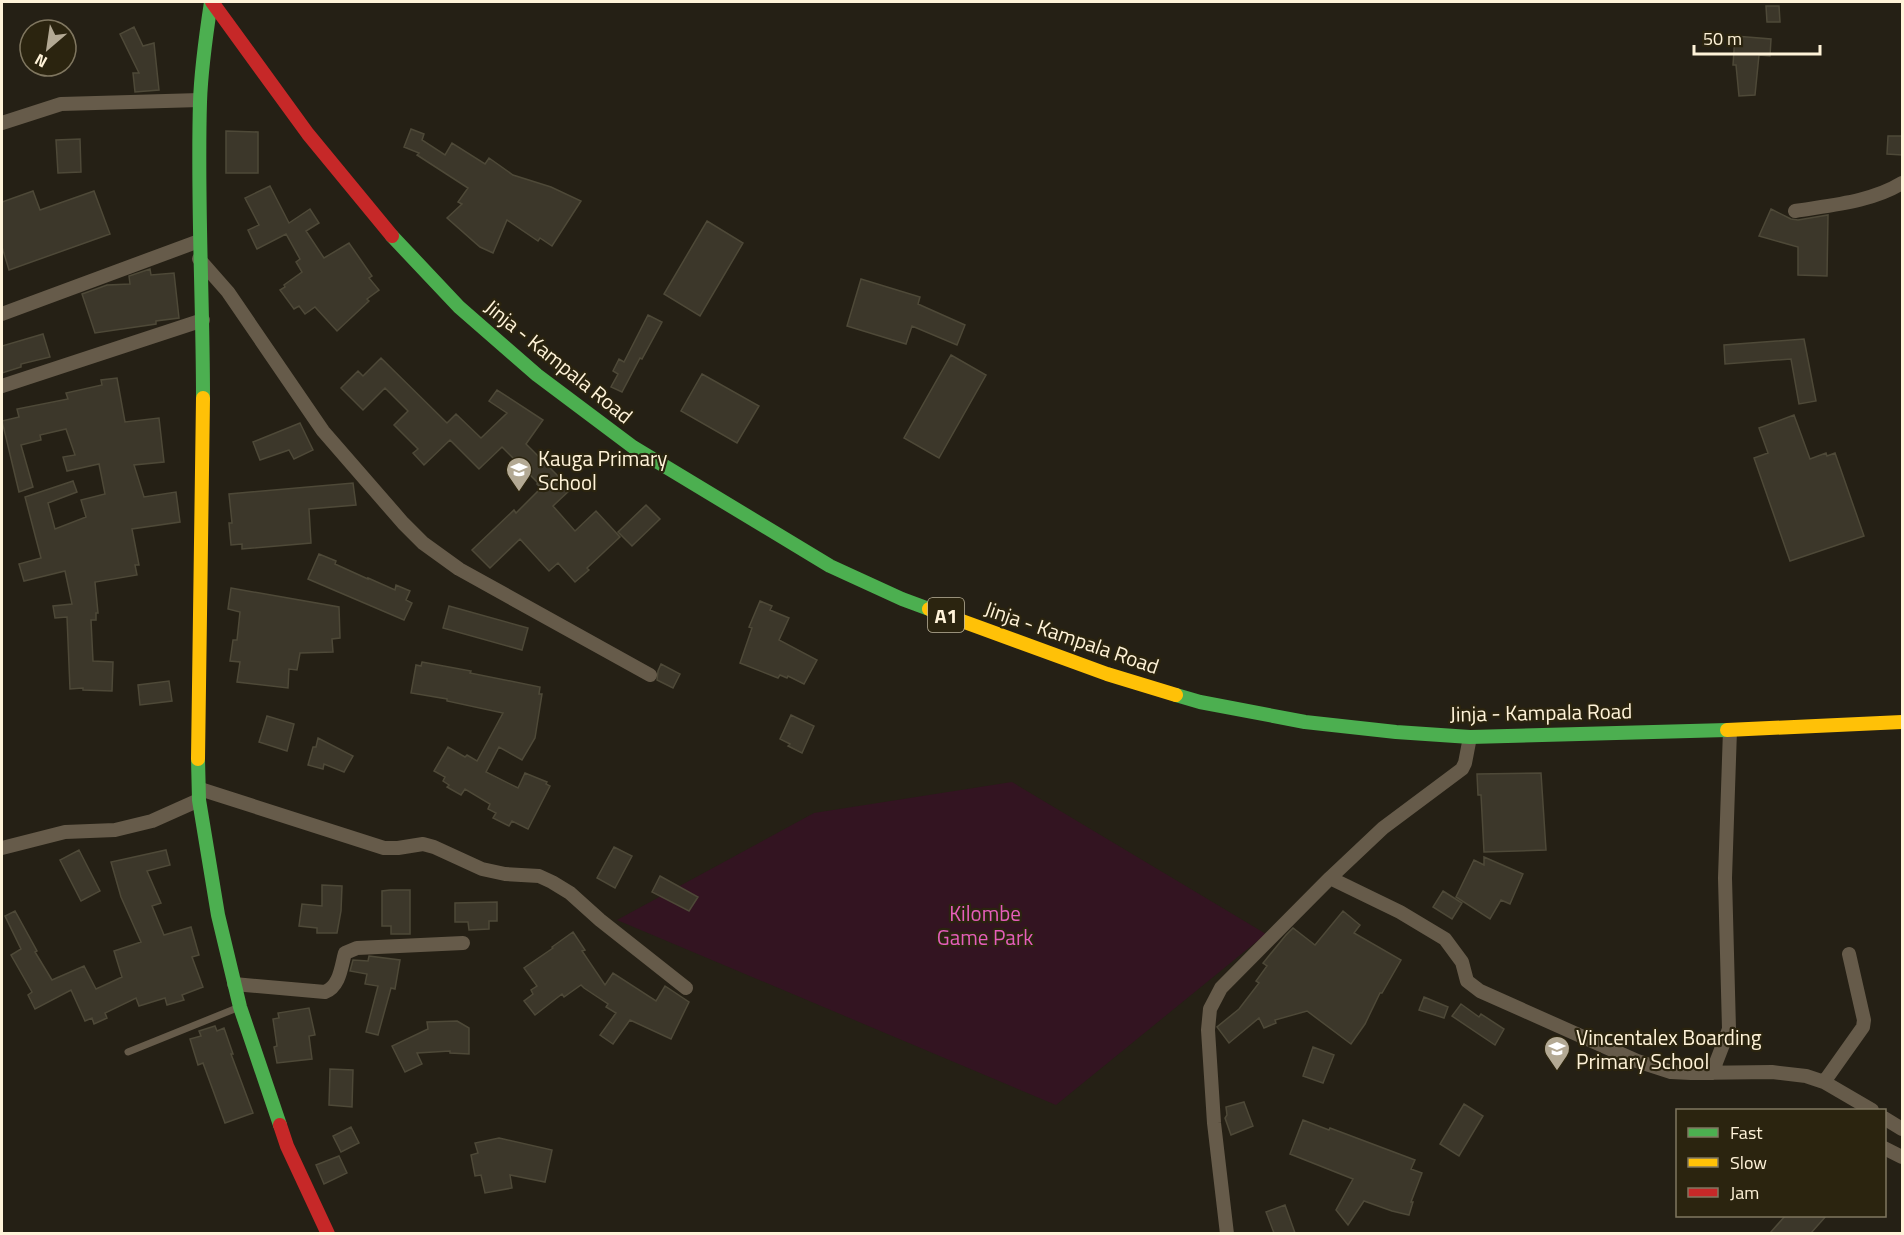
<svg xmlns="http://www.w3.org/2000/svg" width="1904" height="1235" viewBox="0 0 1904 1235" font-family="'Titillium Web',sans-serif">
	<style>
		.green { fill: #331421 }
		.building { fill: #3c372a; stroke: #4e4938; stroke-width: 1.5 }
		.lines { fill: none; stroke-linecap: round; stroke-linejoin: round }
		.lane { stroke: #665b4a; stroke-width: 7 }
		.street { stroke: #665b4a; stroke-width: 14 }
		.fast { stroke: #4caf50; stroke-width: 14 }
		.slow { stroke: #ffc107; stroke-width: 14 }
		.jam { stroke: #c62828; stroke-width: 14 }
		.labels { text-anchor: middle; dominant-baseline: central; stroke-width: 4.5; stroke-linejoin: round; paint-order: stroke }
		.shield { fill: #2b240f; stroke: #bfb59c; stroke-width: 1.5 }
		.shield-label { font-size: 20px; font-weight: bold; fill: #fff3d9 }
		.street-label { font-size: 21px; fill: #fff3d9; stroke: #2b240f }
		.poi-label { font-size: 21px; fill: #fff3d9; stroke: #2b240f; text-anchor: start }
		.park-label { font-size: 21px; fill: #e65ebb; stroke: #2b240f }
	</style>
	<rect width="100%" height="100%" fill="#252015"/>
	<path class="green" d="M1012 782 1266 934 1056 1105 617 920 814 813Z"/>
	<path class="building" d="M1766 6H1779L1780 22H1767Z
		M134 27 143 46 154 43 159 90 135 92 133 73H139L120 34Z
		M1735 36 1771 39 1770 56 1759 55 1755 95 1739 96 1736 65H1733Z
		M411 129 424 134 422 140 445 155 452 143 485 164 489 158 513 175 551 187 581 201 552 246 540 238 538 241 507 220 493 253 480 247 447 218 462 204 458 202 468 188 417 155 419 153 404 147Z
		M226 131 258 132V173H226Z
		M1888 136H1902V155L1887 154Z
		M80 139 81 172 58 173 56 140Z
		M270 186 289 223 310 209 319 223 306 231 324 258 349 243 372 276 369 278 379 290 367 299 369 301 337 331 315 307 305 314 299 306 294 309 280 290 285 287 284 285 302 272 296 262 300 259 286 234 257 249 248 230 259 225 245 198Z
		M33 191 40 210 94 191 110 234 9 270 2 247V202Z
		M1771 209 1791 219 1798 220 1828 215 1827 276 1798 275V247L1759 236Z
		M707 221 743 243 700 316 664 294Z
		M150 269 151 275 174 273 179 318 156 321V324L95 333 82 294 107 285 130 284 129 276Z
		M861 279 920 297 918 304 965 325 957 345 912 326 906 344 847 326Z
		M648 315 662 322 642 359 640 358 622 392 611 387 618 374 613 371 619 359 624 362Z
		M43 334 50 357 21 364V367L2 373V346Z
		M1804 339 1816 401 1799 404 1791 359 1725 364 1724 345Z
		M951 355 986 375 939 458 904 438Z
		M381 358 447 423 456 414 481 438 507 413 489 401 497 390 543 420 526 444 571 489 553 506 575 531 596 511 620 537 587 568 589 570 575 582 558 563 549 571 520 539 490 568 472 550 514 510 516 513 541 488 537 484 538 483 502 447 479 469 450 440 424 465 413 453 418 449 394 425 408 411 385 388 363 410 341 388 358 371 363 376Z
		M702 374 759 406 737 443 681 411Z
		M117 378 125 422 159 418 164 462 134 465 144 497 176 492 180 522 132 529 139 565H135L137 575 95 582 98 613H96V620H91L93 661 113 662 112 691 83 690V688L70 689 67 617 55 618 53 606 72 604 65 571 24 581 19 564 41 558 25 497 73 481 77 492 48 503 55 529 86 517 81 500 105 494 99 464 67 471 63 457 75 455 66 429 40 435 41 440 21 445 33 487 19 492 2 421 19 417 17 409 68 399 66 393 102 385 101 380Z
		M1794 415 1810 459 1826 453 1827 456 1835 453 1864 536 1790 561 1754 458 1768 453 1759 428Z
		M300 423 313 450 294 459 289 450 260 460 253 442Z
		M353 483 356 505 309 509 311 543 242 549V544L231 545 229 523H232L229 494Z
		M646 505 660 519 632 546 618 532Z
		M319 554 336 561 335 564 368 579V578L395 590 396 585 410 591 406 600 412 603 404 620 308 579Z
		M231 588 339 607 340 638 332 639 333 652 300 653 297 670 289 669 288 688 237 682 240 662 230 661 233 640H237L240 612 228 609Z
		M760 601 772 606 770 610 789 618 779 640 817 660 804 684 788 676 787 678 780 675 778 678 740 663 752 628 749 627Z
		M449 606 528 628 522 650 443 628Z
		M422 662 471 671 470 673 540 687 539 694H542L535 738 522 760 499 747 486 772 518 788 525 773 547 782 546 784 550 786 528 829 512 821 509 826 493 818 496 813 488 809 490 804 465 789 461 795 447 787 449 785 443 781 445 777 434 771 448 747 465 757 467 755 477 761 503 713 447 701V699L411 693 416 665 421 666Z
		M661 664 680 674 673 688 657 680 658 671Z
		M169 681 172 701 140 705 138 685Z
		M791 715 814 726 802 753 788 746 790 744 780 739Z
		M267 716 294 724 287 751 259 742Z
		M318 738 353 756 344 772 324 764 323 769 308 765 313 747H316Z
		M1541 773 1546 850 1484 852 1481 795H1478L1477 774Z
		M614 847 632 856 615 888 597 878Z
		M79 850 100 891 81 901 60 860Z
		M166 850 170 865 147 871 161 903 152 906 164 935 191 927 199 955 192 957 203 987 182 995 184 1000 167 1005 165 998 139 1006 136 998 105 1013 107 1018 94 1024 92 1018 85 1021 71 990 35 1009 28 995 32 992 11 955 21 949 5 916 15 911 37 951 35 952 52 980 84 966 96 989 122 977 114 951 141 942 121 897 111 862Z
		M1484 857 1523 874 1510 904 1501 900 1490 919 1456 897 1474 860 1484 865Z
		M660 876 698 897 689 911 652 892Z
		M322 885 342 886 341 911 337 933H317V928L299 926 302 904 322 906Z
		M390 890H410V934H391V926H382V891Z
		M1443 891 1462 903 1452 919 1433 907Z
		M497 902V921H489V929L469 930 468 922H455V903Z
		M1343 911 1360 925 1354 933 1401 960 1382 993H1380L1365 1024 1351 1044 1307 1011 1275 1020 1276 1023 1264 1028 1259 1018 1229 1043 1217 1027 1239 1009 1259 983 1256 981 1267 966 1263 963 1286 935 1293 928 1315 945Z
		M573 932 585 950 582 951 605 985 613 973 656 1001 665 986 689 1002 671 1039 630 1020 613 1044 600 1035 616 1013 606 1007 608 1004 584 988 581 985 564 997 562 994 535 1015 524 1001 533 994 531 990 537 986 524 968 553 948 552 947Z
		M369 956 400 960 395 989 391 988 378 1035 366 1032 378 986 365 984 367 974 350 971 353 960 368 961Z
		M1424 997 1448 1007 1444 1018 1419 1010Z
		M1461 1004 1479 1017 1481 1014 1504 1029 1495 1045 1452 1016Z
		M309 1008 315 1035 309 1036 312 1059 277 1063 274 1047 277 1046 273 1019 279 1018 278 1013Z
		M457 1021 469 1028V1054L450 1053V1051L417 1053 422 1064 405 1072 392 1046 428 1029 427 1022Z
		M215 1026 217 1031 224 1028 233 1054H231L253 1113 225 1123 203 1063 198 1065 190 1039 201 1036 199 1031Z
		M1313 1047 1334 1055 1323 1083 1303 1076Z
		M330 1069 353 1070 352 1107 329 1105Z
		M1244 1102 1253 1126 1231 1135 1225 1118 1227 1115 1226 1107Z
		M1464 1104 1483 1116 1459 1156 1440 1144Z
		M1303 1120 1329 1130 1330 1128 1415 1160 1411 1169 1422 1173 1411 1202H1413L1409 1215 1392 1211 1364 1201 1348 1225 1336 1210 1353 1179 1290 1154Z
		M351 1127 359 1143 341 1152 333 1136Z
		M499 1138 552 1150 545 1182 510 1175 512 1188 485 1193 481 1175 475 1176 471 1155 478 1153 475 1143Z
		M339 1156 347 1173 324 1184 316 1165Z
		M1285 1205 1295 1233H1274L1266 1212Z
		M1786 1215H1827L1811 1233H1770Z"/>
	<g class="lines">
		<path class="lane" d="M128 1052 237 1008"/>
		<path class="street" d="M2 123 61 104 200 100
			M1795 211C1831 205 1871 202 1902 183
			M199 259 228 292 323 431 403 523 423 543 459 569 650 675
			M2 314 199 241
			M2 386 203 320
			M200 789 384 848H398L423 844 434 847 482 869 505 874 539 876 552 882 570 893 600 920 686 988
			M2 848 65 832 115 830 152 821 199 800
			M1330 878 1400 912 1445 939 1462 962 1467 981 1480 991 1637 1061 1671 1072 1691 1073 1772 1072 1806 1076 1824 1082 1872 1110
			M234 984 325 992C340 986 341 967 345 953L357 948 463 943
			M1712 1073 1729 1029 1725 878 1730 730
			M1824 1082 1863 1027 1864 1020 1849 954
			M1884 1118 1902 1129
			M1884 1148 1902 1157
			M1227 1234 1214 1123 1208 1030 1210 1009 1221 988 1330 878 1383 828 1462 769 1465 763 1470 737"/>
		<path class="fast" d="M392 236 459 307 537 375 633 447 830 566 902 599 929 609
			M203 398C203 299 197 201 200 102 201 68 206 35 211 2
			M1176 695 1200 702 1305 722 1396 732 1470 737 1727 730
			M198 759 199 800 218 915 240 1007 280 1125"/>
		<path class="slow" d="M929 609 1107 674 1176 695
			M1727 730 1902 722
			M198 759 203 398"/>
		<path class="jam" d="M212 2 308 134 392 236
			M280 1125 287 1146 328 1234"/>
	</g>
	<defs>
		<symbol id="school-pin" viewBox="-11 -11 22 30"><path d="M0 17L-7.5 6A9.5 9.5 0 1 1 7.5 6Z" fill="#b3a994" stroke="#2b240f"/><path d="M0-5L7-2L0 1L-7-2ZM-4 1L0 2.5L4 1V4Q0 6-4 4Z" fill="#fff"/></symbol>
	</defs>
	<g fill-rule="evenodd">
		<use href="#school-pin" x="504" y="455" width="30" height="40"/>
		<use href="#school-pin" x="1542" y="1034" width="30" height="40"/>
	</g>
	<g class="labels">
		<rect class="shield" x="928" y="598" width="36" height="34" rx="4.5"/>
		<g class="shield-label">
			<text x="946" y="615">A1</text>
		</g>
		<g class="street-label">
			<text transform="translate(559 361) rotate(39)">Jinja - Kampala Road</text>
			<text transform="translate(1072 637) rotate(19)">Jinja - Kampala Road</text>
			<text transform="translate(1541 712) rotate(-1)">Jinja - Kampala Road</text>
		</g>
		<g class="poi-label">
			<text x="538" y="458">Kauga Primary<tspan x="538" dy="24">School</tspan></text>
			<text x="1576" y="1037">Vincentalex Boarding<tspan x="1576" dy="24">Primary School</tspan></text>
		</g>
		<g class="park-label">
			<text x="985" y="913">Kilombe<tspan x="985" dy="24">Game Park</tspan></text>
		</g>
	</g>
	<rect width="1904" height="1235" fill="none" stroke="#fff3d9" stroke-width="6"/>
	<rect x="1676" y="1109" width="210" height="108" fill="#2b240f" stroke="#807760" stroke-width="1.5"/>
	<rect x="1688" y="1128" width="30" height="9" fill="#4caf50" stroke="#807760" stroke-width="1.5"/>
	<text x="1730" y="1139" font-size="18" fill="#fff3d9">Fast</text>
	<rect x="1688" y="1158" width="30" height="9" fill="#ffc107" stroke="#807760" stroke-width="1.5"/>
	<text x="1730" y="1169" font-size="18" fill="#fff3d9">Slow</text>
	<rect x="1688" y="1188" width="30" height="9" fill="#c62828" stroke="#807760" stroke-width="1.5"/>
	<text x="1730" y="1199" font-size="18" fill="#fff3d9">Jam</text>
	<g transform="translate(48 48) rotate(209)"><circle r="28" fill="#2b240f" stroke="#807760" stroke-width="1.5"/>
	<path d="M0-4.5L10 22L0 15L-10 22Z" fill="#b3a994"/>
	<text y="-9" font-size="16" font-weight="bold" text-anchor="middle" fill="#fff3d9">N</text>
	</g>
	<path d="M1694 45v9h126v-9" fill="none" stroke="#fff3d9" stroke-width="3"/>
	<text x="1703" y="45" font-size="18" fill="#fff3d9" stroke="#2b240f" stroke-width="4.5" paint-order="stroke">50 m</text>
</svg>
